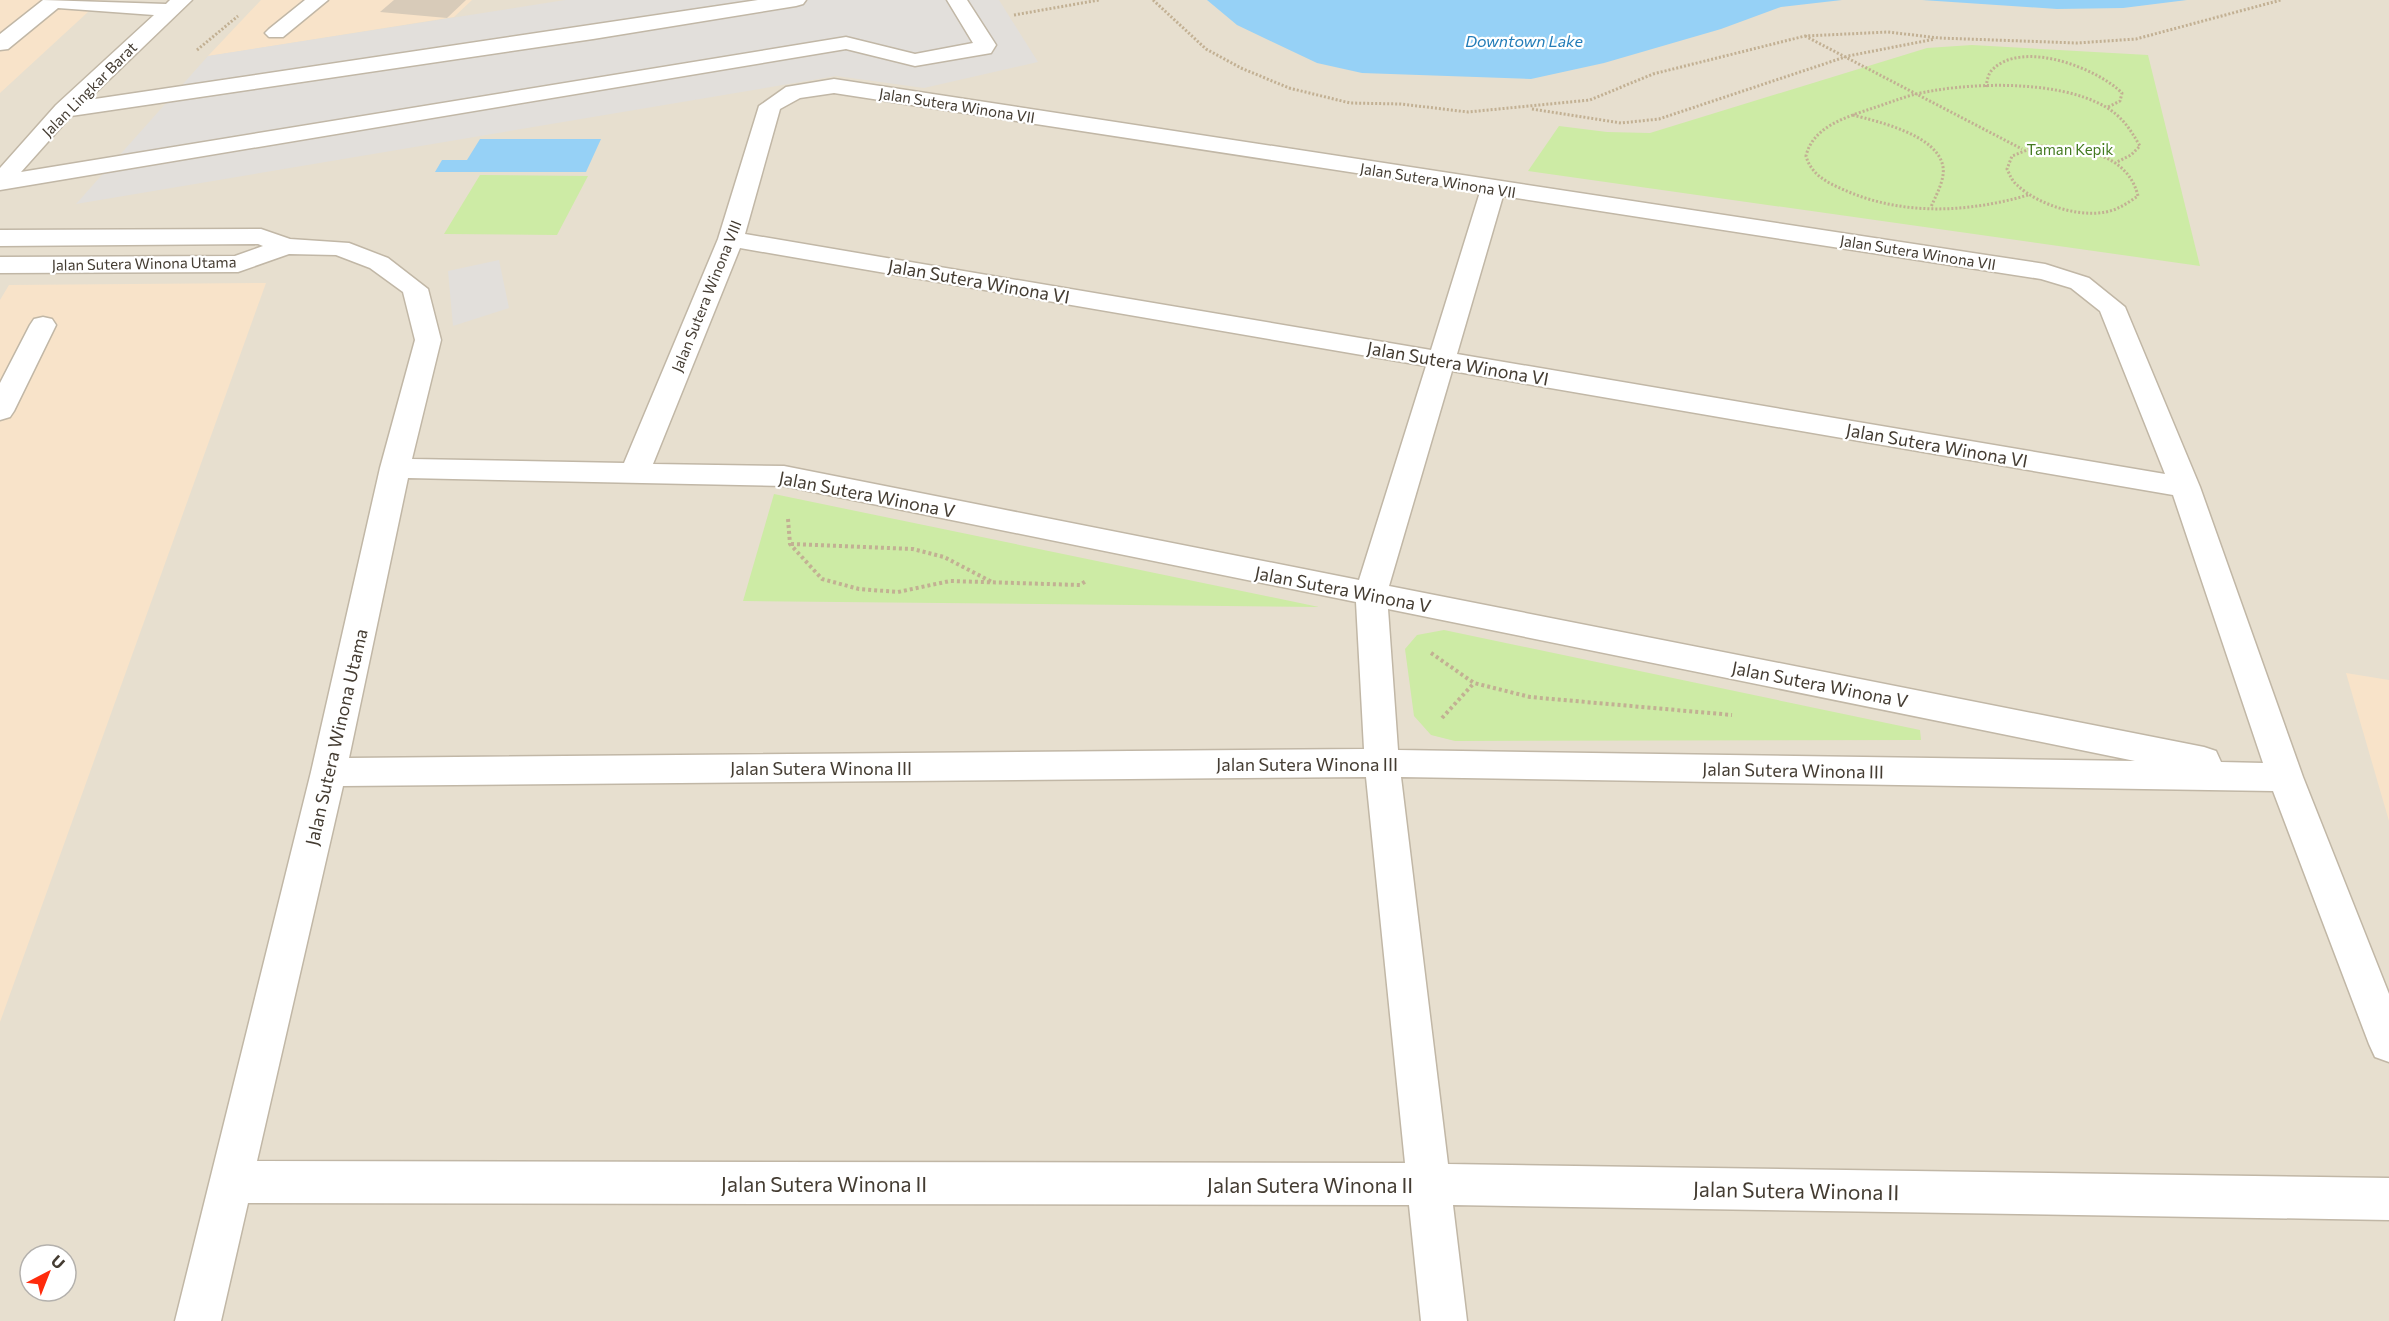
<svg xmlns="http://www.w3.org/2000/svg" width="2389" height="1321" viewBox="0 0 2389 1321" font-family="Commissioner,sans-serif">
	<style>
		.residential { fill: #e7dfcf; fill-rule: evenodd }
		.commercial { fill: #f8e3c9 }
		.green { fill: #cdeba5 }
		.parking { fill: #e2dfdb }
		.water { fill: #96d1f6 }
		.building { fill: #d8cbb9 }
		.lines { fill: none; stroke-linecap: round; stroke-linejoin: round }
		.minor-casing { stroke: #c1b7a6; stroke-width: 3 }
		.path-far1 { stroke: #c2b093; stroke-width: 3; stroke-dasharray: 2 2; stroke-linecap: butt }
		.path { stroke: #c2b093; stroke-width: 4; stroke-dasharray: 3 3; stroke-linecap: butt }
		.minor { fill: #fff; fill-rule: evenodd }
		.labels { text-anchor: middle; dominant-baseline: central; stroke-width: 4.5; stroke-linejoin: round; paint-order: stroke }
		.far-street-label { font-size: 15px; fill: #443c32; stroke: #fff }
		.far-park-label { font-size: 15px; fill: #447a21; stroke: #fff }
		.far-water-label { font-size: 16px; font-style: italic; fill: #227cb8; stroke: #fff }
		.street-label { font-size: 18px; fill: #443c32; stroke: #fff }
		.near-street-label { font-size: 21px; fill: #443c32; stroke: #fff }
	</style>
	<rect width="100%" height="100%" fill="#f2ede1"/>
	<path class="residential" d="M0 0H2389V1321H0ZM30 1255H66V1291H30Z"/>
	<path class="commercial" d="M0 0H101L0 93Z
		M261 0H472L454 17 208 56Z
		M266 283 0 1022V300L9 285Z
		M2346 673 2389 680V821Z"/>
	<path class="green" d="M1972 45 2148 55 2200 266 1528 171 1559 126 1607 132 1650 133 1927 48Z
		M480 175 588 176 557 235 444 234Z
		M774 494 1319 607 743 601Z
		M1444 630 1920 730 1921 740 1455 741 1431 735 1414 716 1405 649 1417 635Z"/>
	<path class="parking" d="M565 0H999L1038 62 924 88 836 76 76 204 208 56Z
		M499 260 509 308 453 326 448 271Z"/>
	<path class="water" d="M1207 0H1842L1781 7 1721 29 1604 63 1531 79 1362 73 1317 63 1237 25Z
		M1922 0H2187L2123 8 2057 9Z
		M480 139H601L586 172H435L442 160H467Z"/>
	<path class="building" d="M394 0H466L447 18 380 12Z"/>
	<g class="lines">
		<defs>
			<path id="minor" d="M43 0 166 4 170 0H192L88 100 758 0H806L803 4 796 6 593 39 71 116 21 172 846 37 915 54 973 43 947 0H967L996 45 991 53 915 66 846 49 0 190V168L56 105 154 15 58 8 8 49 0 50V34Z
				M305 0H328L283 37H269L265 33 269 29Z
				M834 79 2045 264 2089 278 2125 307 2200 487 2303 777 2389 994V1062L2375 1057 2369 1044 2273 791 1401 777 1448 1164 2389 1178V1220L1453 1205 1467 1321H1421L1409 1205 248 1203 221 1321H175L311 772 380 468 415 340 403 292 370 268 336 255 289 254 238 272 0 273V257L235 256 263 246 258 244 0 246V230L261 229 290 239 349 243 388 258 428 289 441 340 412 459 624 463 718 239 759 106 786 87ZM834 93 1480 192 1431 350 745 234 780 109 800 98ZM1503 196 2041 279 2071 288 2100 311 2165 474 1457 354ZM740 248 1426 366 1359 580 784 466 653 464ZM1452 371 2173 495 2263 763 2221 762 2216 751 2204 747 1389 586ZM408 478 784 486 1356 602 1364 749 349 758ZM1388 609 2135 761 1398 750ZM1366 777 1405 1163 257 1161 343 786Z
				M43 317 52 319 56 325 14 411 10 417 0 420V383L30 325 34 319Z"/>
		</defs>
		<use href="#minor" class="minor-casing"/>
		<path class="path-far1" d="M1153 0 1206 49 1241 68 1289 88 1350 103 1401 104 1468 112 1590 100 1653 74 1805 36 1888 32 1939 38 2077 43 2136 39 2281 0
			M1014 15 1099 0
			M1805 36 2022 149
			M197 50 238 16
			M1986 87C1987 81 1988 74 1992 70 2022 39 2097 68 2122 93L2120 101 2108 107
			M1532 109 1621 123 1659 119 1848 56 1935 39
			M1853 115C1879 122 1938 135 1943 167 1945 180 1936 195 1931 207
			M2037 146C2076 147 2127 151 2138 196 2132 200 2125 205 2118 208 2089 222 2039 206 2017 185 2012 181 2010 175 2007 169L2012 156Z
			M2028 195C1967 213 1901 216 1842 189 1826 182 1811 174 1806 156 1813 126 1847 117 1873 108 1886 104 1898 99 1912 95 1964 82 2056 79 2104 106 2122 116 2130 129 2140 146L2131 155 2115 163"/>
		<path class="path" d="M788 519 790 544 822 579 859 589 898 592 950 581 1080 585 1086 581
			M791 544 913 549 944 557 992 582
			M1431 653 1474 683 1530 697 1732 715
			M1442 718 1474 683"/>
		<use href="#minor" class="minor"/>
	</g>
	<g class="labels">
		<g class="far-street-label">
			<text transform="translate(89 89) rotate(-45)">Jalan Lingkar Barat</text>
			<text transform="translate(957 105) rotate(9)">Jalan Sutera Winona VII</text>
			<text transform="translate(1438 180) rotate(9)">Jalan Sutera Winona VII</text>
			<text transform="translate(1918 252) rotate(9)">Jalan Sutera Winona VII</text>
			<text transform="translate(144 263) rotate(-1)">Jalan Sutera Winona Utama</text>
			<text transform="translate(706 296) rotate(-68)">Jalan Sutera Winona VIII</text>
		</g>
		<g class="far-park-label">
			<text x="2070" y="149">Taman Kepik</text>
		</g>
		<g class="far-water-label">
			<text x="1524" y="40">Downtown Lake</text>
		</g>
		<g class="street-label">
			<text transform="translate(979 281) rotate(10)">Jalan Sutera Winona VI</text>
			<text transform="translate(1458 363) rotate(10)">Jalan Sutera Winona VI</text>
			<text transform="translate(1937 445) rotate(10)">Jalan Sutera Winona VI</text>
			<text transform="translate(867 494) rotate(11)">Jalan Sutera Winona V</text>
			<text transform="translate(1343 589) rotate(11)">Jalan Sutera Winona V</text>
			<text transform="translate(1820 684) rotate(11)">Jalan Sutera Winona V</text>
			<text transform="translate(336 737) rotate(-77)">Jalan Sutera Winona Utama</text>
			<text x="1307" y="764">Jalan Sutera Winona III</text>
			<text x="821" y="768">Jalan Sutera Winona III</text>
			<text transform="translate(1793 770) rotate(1)">Jalan Sutera Winona III</text>
		</g>
		<g class="near-street-label">
			<text x="824" y="1183">Jalan Sutera Winona II</text>
			<text x="1310" y="1184">Jalan Sutera Winona II</text>
			<text transform="translate(1796 1190) rotate(1)">Jalan Sutera Winona II</text>
		</g>
	</g>
	<g transform="translate(48 1273) rotate(42)"><circle r="28" fill="#ffffff" stroke="#b4b1ad" stroke-width="1.5"/>
	<path d="M0-4.5L10 22L0 15L-10 22Z" fill="#ff2b0c"/>
	<text y="-9" font-size="16" font-weight="bold" text-anchor="middle" fill="#443c32">U</text>
	</g>
</svg>
